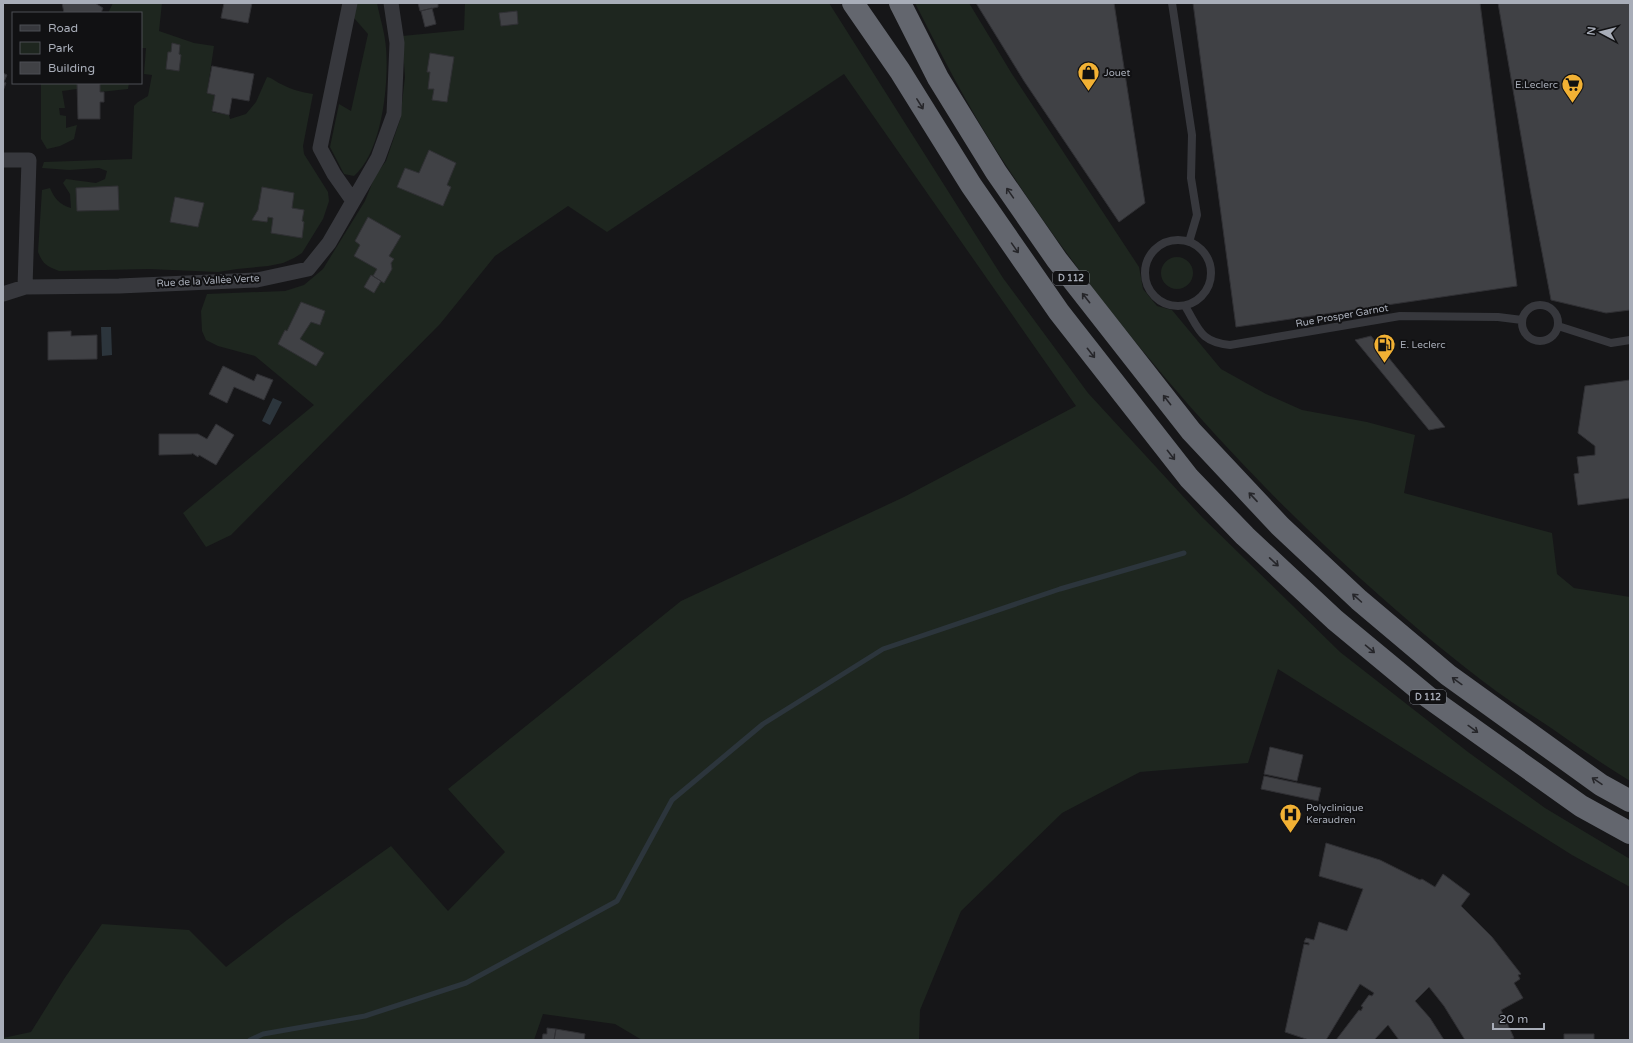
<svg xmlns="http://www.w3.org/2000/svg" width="1633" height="1043" viewBox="0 0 1633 1043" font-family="'Varela Round',sans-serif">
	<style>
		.green { fill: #1e261f }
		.water { fill: #2c353c }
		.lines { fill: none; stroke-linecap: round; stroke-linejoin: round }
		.stream { stroke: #2c353c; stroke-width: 5 }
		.building { fill: #404145; stroke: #303034 }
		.lane { stroke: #37383d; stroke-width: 8 }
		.street { stroke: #37383d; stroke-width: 15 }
		.highway { stroke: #63666e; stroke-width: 22 }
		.oneway { stroke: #26262a }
		.labels { text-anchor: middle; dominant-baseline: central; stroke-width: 4; stroke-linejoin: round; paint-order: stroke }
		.shield { fill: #111113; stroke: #7b7e86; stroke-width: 1 }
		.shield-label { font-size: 9px; font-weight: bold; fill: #a8adb8 }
		.poi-label { font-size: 10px; fill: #a8adb8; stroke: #111113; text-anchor: start }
		.street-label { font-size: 10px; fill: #a8adb8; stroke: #111113 }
	</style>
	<rect width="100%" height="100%" fill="#161618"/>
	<path class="green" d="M113 3H162L159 31 194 43 214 46 207 93 215 95 212 112 229 115 230 119 246 114 256 102 267 77C273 78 276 82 281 84 292 90 301 92 313 94L303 146 304 154 328 192 329 201 323 219 302 253 294 258 283 263 268 266 237 269 218 272 149 269 59 271C46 266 43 264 38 252L42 190 50 188C54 198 60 205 71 208L70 194 63 183 66 179 96 183 105 179 107 171 99 168 69 170 42 168 44 162 132 159 134 106 138 102 148 96 152 75 144 74 146 48H141V13H108Z
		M357 3H377C380 18 385 33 386 48 389 84 382 152 354 176L344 174 330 147 339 104 351 111 368 34 354 18Z
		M465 3H829L1003 278 1088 393 1202 517 1340 652 1468 752 1545 808 1630 859V887L1572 855 1278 669 1248 763 1140 772 1062 813 961 911 920 1010 919 1040H642L615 1024 543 1014 534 1040H3V1038L31 1032 64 979 102 924 189 930 226 967 287 920 391 846 448 911 505 852 448 789 681 601 904 497 1076 406 844 74 607 232 568 206 495 256 440 324 231 535 206 547 183 513 314 405 255 356 218 346 206 340 202 331 201 311 207 294 285 291 304 285 323 269 365 201 375 176 386 161 400 120 405 77 402 36 464 30Z
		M915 3H969L1012 74 1139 267 1143 289 1157 306 1172 310 1221 369 1266 394 1302 410 1367 422 1415 435 1404 493 1552 533 1557 574 1574 588 1630 597V781C1604 765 1579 748 1554 730 1535 717 1515 705 1496 691 1456 661 1417 629 1380 596 1233 467 1104 317 998 153 967 105 941 54 915 3Z
		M41 83H77V89L62 91 65 108H59L60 115 66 116V128L77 125 74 139 60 146 47 149 41 139Z
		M100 83H129L128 89 100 92Z
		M1161 273a16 16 0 1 1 32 0a16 16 0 1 1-32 0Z"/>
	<path class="water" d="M101 327H111L112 355 102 356Z
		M273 398 282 402 270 425 262 421Z"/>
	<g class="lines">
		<path class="stream" d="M250 1040 263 1034 365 1016 466 983 617 901 672 800 763 724 883 649 1060 589 1184 553"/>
	</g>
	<path class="building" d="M62 3H95L103 8 101 13H64Z
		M224 3H252L248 23 221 18Z
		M418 3H438V7L420 11Z
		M976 3H1114L1145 203 1119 222 1024 81Z
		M1193 3H1480L1517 286 1236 327Z
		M1498 3H1630V310L1606 313 1551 300 1531 194Z
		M432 8 436 24 425 27 421 11Z
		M517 11 518 24 501 26 499 13Z
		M172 43 180 45 179 54 181 55 179 71 166 69 168 52H171Z
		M430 53 454 57 447 102 432 100 434 89H428L430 72H427Z
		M212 66 254 74 249 101 232 98 229 115 212 111 215 95 207 93Z
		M3 73 7 75 4 82 6 83 3 91Z
		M77 83H100V92H104V102H100V119H78Z
		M429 150 456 163 447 185 451 187 443 206 397 187 405 168 419 173Z
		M118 186 119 210 77 211 76 188Z
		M262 187 294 193 292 208 304 210 302 221 304 222 302 238 271 233 273 218 268 217 267 222 252 220 258 210Z
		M175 197 204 203 198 227 170 222Z
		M368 217 401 236 389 256 394 259 391 263 392 269 384 283 373 276 377 269 354 256 360 245 355 241Z
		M371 275 381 281 374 293 364 287Z
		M301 302 325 311 320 325 311 322 300 339 324 353 316 366 278 344 285 330 287 331Z
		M71 331V336L97 335V359L48 360V332Z
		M1371 336 1445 427 1429 430 1355 340Z
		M223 366 254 381 257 374 273 380 264 400 234 387 227 403 209 394Z
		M1630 380V498L1578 505 1574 474 1579 473 1577 457 1595 455V446L1578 433 1585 386Z
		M216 424 234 435 216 465 199 455 198 457 192 453V454L159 455V434H198L207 439Z
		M1270 747 1303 755 1297 781 1264 774Z
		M1264 776 1321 788 1318 801 1261 789Z
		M1326 843 1380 860 1420 880 1422 879 1435 887 1443 874 1470 894 1461 906 1492 937 1521 974 1518 975 1520 979 1514 983 1523 998 1501 1010 1514 1038 1508 1040H1465L1444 1006 1429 987 1415 1001 1430 1018 1444 1040H1399L1388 1025 1374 1040H1336L1359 1010 1361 1011 1363 1007 1361 1006 1369 995 1372 996 1374 993 1360 984 1326 1040H1309L1285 1032 1304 944 1309 945V943L1304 942 1306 938 1314 940 1319 922 1347 931 1363 889 1319 876Z
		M547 1028 556 1029 554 1040H542L543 1034H547Z
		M556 1029 585 1034 584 1040H554Z
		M1564 1034H1594V1040H1564Z"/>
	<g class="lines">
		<path class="lane" d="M1172 3 1192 135 1191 178 1197 215 1189 242
			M1145 273a33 33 0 1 1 66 0a33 33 0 1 1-66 0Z
			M1522 323a18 18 0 1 1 36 0a18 18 0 1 1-36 0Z
			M1185 306C1199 329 1200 342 1230 345L1400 316 1498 317 1522 320
			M1558 326 1611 343 1630 340"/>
		<path class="street" d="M350 3 320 148 334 174 353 201
			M3 160H29L25 287
			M3 294 25 287 119 286 257 280 308 269 329 243 378 158 394 114 397 43 391 3"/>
		<path class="highway" d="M853 3 900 71 971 185 1059 312 1189 478 1245 536 1335 620 1428 697 1581 806 1630 833
			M900 3 938 78 996 172 1057 260 1191 431 1280 526 1359 600 1448 675 1601 785 1630 801"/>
	</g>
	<defs><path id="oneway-shaft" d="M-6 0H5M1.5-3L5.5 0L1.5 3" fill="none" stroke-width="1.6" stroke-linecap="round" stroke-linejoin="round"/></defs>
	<g class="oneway">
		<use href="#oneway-shaft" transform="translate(920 104) rotate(58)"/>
		<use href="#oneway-shaft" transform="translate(1010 193) rotate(-125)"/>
		<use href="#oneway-shaft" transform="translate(1015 248) rotate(55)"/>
		<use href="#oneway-shaft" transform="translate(1086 298) rotate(-128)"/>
		<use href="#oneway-shaft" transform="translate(1091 353) rotate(52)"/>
		<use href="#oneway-shaft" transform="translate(1167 400) rotate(-128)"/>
		<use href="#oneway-shaft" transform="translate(1171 455) rotate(52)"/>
		<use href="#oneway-shaft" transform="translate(1253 497) rotate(-133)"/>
		<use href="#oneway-shaft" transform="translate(1274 562) rotate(43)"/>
		<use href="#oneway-shaft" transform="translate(1357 598) rotate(-138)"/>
		<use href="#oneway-shaft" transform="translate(1370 649) rotate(40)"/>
		<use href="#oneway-shaft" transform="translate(1457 681) rotate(-144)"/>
		<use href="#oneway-shaft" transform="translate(1473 729) rotate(36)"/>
		<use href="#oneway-shaft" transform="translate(1597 781) rotate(-146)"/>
	</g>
	<defs>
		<symbol id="shop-pin" viewBox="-11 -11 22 30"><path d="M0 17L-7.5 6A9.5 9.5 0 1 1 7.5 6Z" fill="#f2b134" stroke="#111113"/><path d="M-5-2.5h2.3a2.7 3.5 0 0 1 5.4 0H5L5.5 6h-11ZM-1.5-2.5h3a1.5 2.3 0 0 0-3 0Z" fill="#111"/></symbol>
		<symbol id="supermarket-pin" viewBox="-11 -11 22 30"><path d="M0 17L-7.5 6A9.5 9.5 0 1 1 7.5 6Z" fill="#f2b134" stroke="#111113"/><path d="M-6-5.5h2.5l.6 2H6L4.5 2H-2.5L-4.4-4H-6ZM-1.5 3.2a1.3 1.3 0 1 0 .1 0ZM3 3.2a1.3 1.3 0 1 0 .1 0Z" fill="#111"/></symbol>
		<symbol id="fuel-pin" viewBox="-11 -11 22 30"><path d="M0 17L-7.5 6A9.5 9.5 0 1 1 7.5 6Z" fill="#f2b134" stroke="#111113"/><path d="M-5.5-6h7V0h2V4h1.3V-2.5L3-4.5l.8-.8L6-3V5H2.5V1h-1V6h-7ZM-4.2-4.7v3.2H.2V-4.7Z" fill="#111"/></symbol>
		<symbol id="hospital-pin" viewBox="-11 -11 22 30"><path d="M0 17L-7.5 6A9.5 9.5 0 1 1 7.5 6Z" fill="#f2b134" stroke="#111113"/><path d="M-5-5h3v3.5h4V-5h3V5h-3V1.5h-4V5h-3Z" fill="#111"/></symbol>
	</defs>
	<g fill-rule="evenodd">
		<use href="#shop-pin" x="1076" y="60" width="25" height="34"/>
		<use href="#supermarket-pin" x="1560" y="72" width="25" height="34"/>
		<use href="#fuel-pin" x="1372" y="332" width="25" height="34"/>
		<use href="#hospital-pin" x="1278" y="802" width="25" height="34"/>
	</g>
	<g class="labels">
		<g class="shield">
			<rect x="1053" y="271" width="36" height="14" rx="3"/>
			<rect x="1410" y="690" width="36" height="14" rx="3"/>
		</g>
		<g class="shield-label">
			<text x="1071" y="278">D 112</text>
			<text x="1428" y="697">D 112</text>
		</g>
		<g class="poi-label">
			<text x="1104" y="73">Jouet</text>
			<text x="1558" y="85" text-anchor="end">E.Leclerc</text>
			<text x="1400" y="345">E. Leclerc</text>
			<text x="1306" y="808">Polyclinique<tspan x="1306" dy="12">Keraudren</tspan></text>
		</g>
		<g class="street-label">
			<text transform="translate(208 281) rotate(-3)">Rue de la Vallée Verte</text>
			<text transform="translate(1342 316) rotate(-10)">Rue Prosper Garnot</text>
		</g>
	</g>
	<rect width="1633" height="1043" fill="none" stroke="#a8adb8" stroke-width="8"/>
	<rect x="12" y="12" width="130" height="72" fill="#111113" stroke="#4d4f55"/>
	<rect x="20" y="25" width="20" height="6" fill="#37383d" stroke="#4d4f55"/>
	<text x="48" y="32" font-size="12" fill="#a8adb8">Road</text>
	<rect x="20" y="42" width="20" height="12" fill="#1e261f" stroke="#4d4f55"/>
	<text x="48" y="52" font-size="12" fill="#a8adb8">Park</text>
	<rect x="20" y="62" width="20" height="12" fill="#404145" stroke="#4d4f55"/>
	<text x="48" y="72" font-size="12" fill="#a8adb8">Building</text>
	<g transform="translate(1601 32) rotate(277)" stroke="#111113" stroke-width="3" paint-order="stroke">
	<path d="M0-3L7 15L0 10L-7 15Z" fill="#a8adb8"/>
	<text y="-6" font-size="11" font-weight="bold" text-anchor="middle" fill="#a8adb8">N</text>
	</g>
	<path d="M1493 1023v6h51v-6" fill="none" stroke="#a8adb8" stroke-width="2"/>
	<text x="1499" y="1023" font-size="12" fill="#a8adb8" stroke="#111113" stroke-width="3" paint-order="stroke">20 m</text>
</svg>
